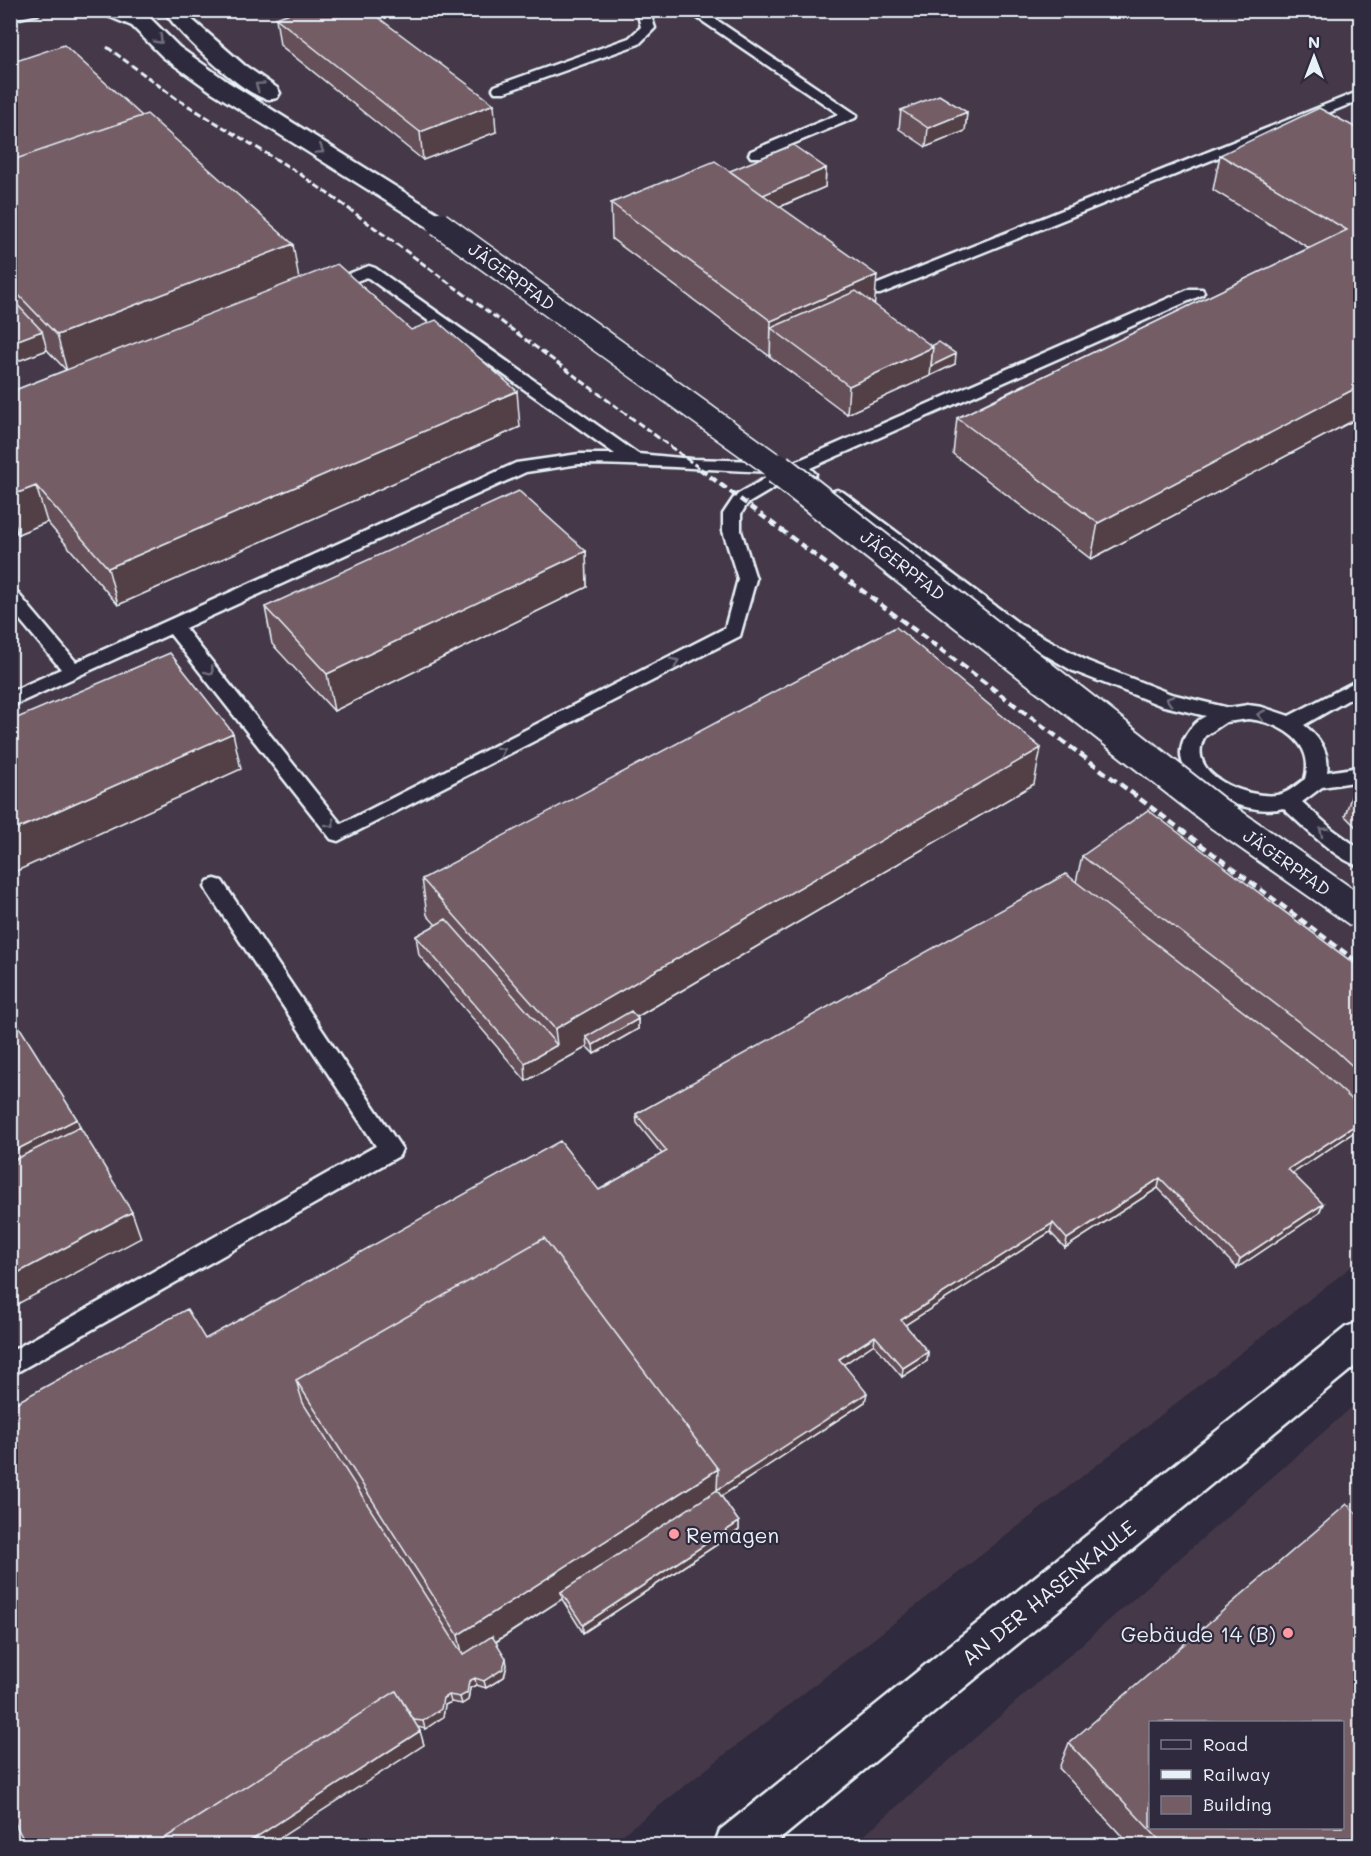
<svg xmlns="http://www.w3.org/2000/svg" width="1371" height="1856" viewBox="0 0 1371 1856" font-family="Mali,sans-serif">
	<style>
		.built { fill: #443949; fill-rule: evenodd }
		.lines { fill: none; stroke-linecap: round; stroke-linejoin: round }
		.lane-casing { stroke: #e8f1f8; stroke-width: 5 }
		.street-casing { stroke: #e8f1f8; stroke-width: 5 }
		.secondary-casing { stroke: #e8f1f8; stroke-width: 5 }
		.lane { fill: #2f2a3d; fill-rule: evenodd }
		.street { fill: #2f2a3d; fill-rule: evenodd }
		.secondary { fill: #2f2a3d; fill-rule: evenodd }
		.rail-far1 { stroke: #e8f1f8; stroke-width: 3; stroke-dasharray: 7 3; stroke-linecap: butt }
		.rail { stroke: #e8f1f8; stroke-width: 4.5; stroke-dasharray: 8 4.5; stroke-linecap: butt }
		.secondary-bridge-far1-casing { stroke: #e8f1f8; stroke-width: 27; stroke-linecap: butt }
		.secondary-bridge-casing { stroke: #e8f1f8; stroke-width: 35; stroke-linecap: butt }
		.secondary-bridge-far1 { stroke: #2f2a3d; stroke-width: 24 }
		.secondary-bridge { stroke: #2f2a3d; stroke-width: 31 }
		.wall { fill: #655058; stroke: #e8f1f8; stroke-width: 1.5 }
		.shaded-wall { fill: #524147; stroke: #e8f1f8; stroke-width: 1.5 }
		.building { fill: #755d66; stroke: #e8f1f8; stroke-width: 1.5; fill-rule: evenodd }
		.oneway { stroke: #70707e }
		.poi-dot { fill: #ff9aa2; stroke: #2f2a3d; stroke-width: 2 }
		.labels { text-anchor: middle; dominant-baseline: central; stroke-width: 4.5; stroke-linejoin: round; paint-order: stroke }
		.street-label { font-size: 18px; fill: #e8f1f8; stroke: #2f2a3d }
		.near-poi-label { font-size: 21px; fill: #e8f1f8; stroke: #2f2a3d; text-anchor: start }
		.near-street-label { font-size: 21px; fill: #e8f1f8; stroke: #2f2a3d }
	</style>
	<rect width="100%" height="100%" fill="#2f2a3d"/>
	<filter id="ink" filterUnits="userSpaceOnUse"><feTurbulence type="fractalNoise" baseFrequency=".0167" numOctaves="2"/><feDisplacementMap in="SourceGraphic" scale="12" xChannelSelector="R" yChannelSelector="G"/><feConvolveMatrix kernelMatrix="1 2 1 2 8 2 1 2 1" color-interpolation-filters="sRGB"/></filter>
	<g filter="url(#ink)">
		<path class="built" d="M11 11H1360V1260L609 1845 11 1846Z
			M1360 1400V1845H853ZM1150 1722H1342V1828H1150Z"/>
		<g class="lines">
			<defs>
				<path id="lane" d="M427 10H467L452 18Z
					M635 10H649L655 28 639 44 505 92H495L493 89 495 86 629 38 641 27 638 15Z
					M686 10H702L857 115 855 118 761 157H751L749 154 751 151 839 114Z
					M1360 91V100L880 294H868L866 291 868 288Z
					M369 266 375 268 638 454 692 459 795 462 1190 289H1202L1204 292 1202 295 810 468 816 474 813 478 807 479 796 475 747 504 741 514V531L756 579 740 636 338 841 331 839 170 634 10 707V692L61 669 10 608V589L16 591 76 662 516 463 579 454H615L367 277 325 293 317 288 319 285ZM579 464C645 464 710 470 776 472L735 496 723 514V531L738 579 725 628 341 824 185 628 526 472Z
					M837 490 843 492 1021 625 1087 661 1171 694 1229 708 1248 705 1262 707 1289 716 1360 679V693L1304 725C1319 737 1330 752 1327 772L1360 767V781L1322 787 1302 802 1332 829 1360 849V866C1337 861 1302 825 1283 808 1247 818 1159 783 1186 735 1191 727 1197 720 1206 716L1160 705 1073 671 1007 633 831 500 828 496 831 492ZM1248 719C1279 722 1316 742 1305 779 1296 785 1289 793 1277 795 1248 799 1183 775 1205 736L1226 722Z
					M215 879 222 881 402 1149 399 1156 10 1376V1352L376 1146 208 893 205 887 208 881Z"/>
				<path id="street" d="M1360 1322V1362L772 1846H714L720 1830 1346 1327Z"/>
				<path id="secondary" d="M10 10H41L38 14 10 20Z
					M100 10H131L148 16 179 47 228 82 447 219 451 224 447 229 439 231 431 229 212 92 163 57 132 26 103 14Z
					M164 10H185L188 16 244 65 277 88 280 93 277 98C272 99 268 100 263 98 238 89 177 33 164 10Z"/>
			</defs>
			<use href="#lane" class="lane-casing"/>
			<use href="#street" class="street-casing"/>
			<use href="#secondary" class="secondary-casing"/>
			<use href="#lane" class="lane"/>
			<use href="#street" class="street"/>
			<use href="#secondary" class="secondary"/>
			<path class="rail-far1" d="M107 47 177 99 297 172 341 203 702 470"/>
			<path class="rail" d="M700 469 1360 964"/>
			<defs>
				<path id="secondary-bridge-far1" d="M439 224 780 470"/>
				<path id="secondary-bridge" d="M778 469 1217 813 1360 913"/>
			</defs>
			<use href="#secondary-bridge-far1" class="secondary-bridge-far1-casing"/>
			<use href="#secondary-bridge" class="secondary-bridge-casing"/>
			<use href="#secondary-bridge-far1" class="secondary-bridge-far1"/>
			<use href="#secondary-bridge" class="secondary-bridge"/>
		</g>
		<path class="wall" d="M276 18 496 132 423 160 280 45Z
			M10 63 299 279 520 427 118 605 47 522 18 534 10 525V392L66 370 47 350 10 364Z
			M901 110 967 112 965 131 926 147 899 129Z
			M1360 130V417L1091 559 953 454 957 418 1309 248 1213 190 1220 155Z
			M826 168 825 187 780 207 874 305 955 364 847 414 612 239 611 203Z
			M586 551 587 587 334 711 272 644 265 607Z
			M1360 783V828L1356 827 1345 816 1354 787Z
			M1034 784 637 1017 638 1019V1029L594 1054 587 1047 526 1081 419 955 416 936 436 925 427 915 422 879Z
			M1082 856 1360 968V1128L1292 1174 1319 1213 1237 1268 1158 1188 1065 1248 1050 1232 905 1325 928 1352 927 1361 902 1377 874 1344 843 1365 865 1402 721 1496 739 1522V1530L583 1633 562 1599 496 1642 507 1665 504 1677 486 1688 476 1685 470 1688 468 1700 462 1704 451 1702 445 1705 443 1717 425 1729 418 1727 424 1745 205 1339 599 1190 662 1154 637 1123 636 1114 1076 882Z
			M1358 1515 1360 1845H1130L1059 1768 1069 1743Z"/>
		<path class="shaded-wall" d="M494 104 496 132 423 160 420 132Z
			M967 112 965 131 926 147 928 128Z
			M826 168 825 187 748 220 749 201Z
			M293 244 299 280 67 371 57 335Z
			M877 275 874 311 771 328 770 357 771 321Z
			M42 331 47 350 10 364V343Z
			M933 347 930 376 847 414 849 386Z
			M956 354 955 364 930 376 931 366Z
			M1360 386V417L1091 559 1098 523Z
			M517 391 520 427 118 605 108 568Z
			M36 486 47 522 18 534 10 508V496Z
			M586 551 587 587 334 711 327 674Z
			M233 733 241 769 10 874V832Z
			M1041 748 1034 784 592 1043 586 1037 587 1047 526 1081 525 1063 557 1045 555 1029Z
			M638 1019V1029L594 1054 593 1045Z
			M77 1119 90 1153 10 1194V1153Z
			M1360 1122V1128L1284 1179 1288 1169Z
			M1160 1178 1158 1188 1065 1248 1067 1239Z
			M1323 1204 1319 1213 1237 1268 1240 1259Z
			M132 1212 141 1238 10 1308V1277Z
			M1053 1223 1050 1232 899 1329 901 1320Z
			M875 1336 874 1344 838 1368 839 1359Z
			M928 1352 927 1361 902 1377 903 1368Z
			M867 1393 865 1402 717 1499 561 1592 562 1599 464 1662 458 1635 718 1469Z
			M739 1522V1530L583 1633V1625Z
			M506 1658 507 1665 504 1677 486 1688 484 1681Z
			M475 1678 476 1685 470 1688 468 1700 462 1704 460 1697 469 1681Z
			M449 1695 451 1702 445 1705 443 1717 425 1729 423 1721 443 1698Z
			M420 1731 424 1745 269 1845H244Z"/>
		<path class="building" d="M298 10H368L494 104 420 132 276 18Z
			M64 45 142 116 10 161V63Z
			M939 95 967 112 928 128 901 110Z
			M1319 108 1360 130V386L1098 523 957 418 1347 230 1220 155Z
			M147 114 293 244 57 335 10 286V161Z
			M793 145 826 168 763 195 730 171Z
			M715 161 877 275 771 321 611 203Z
			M337 264 411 330 436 320 517 391 108 568 36 486 10 496V392Z
			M856 291 933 347 849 386 771 328Z
			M10 297 42 331 10 343Z
			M939 342 956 354 931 366 933 347 931 346Z
			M1025 384 1026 385 979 407Z
			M519 491 586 551 327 674 265 607Z
			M896 627 1041 748 555 1029 422 879Z
			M170 653 233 733 10 832V721Z
			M1360 783V805L1352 796 1354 787Z
			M1148 810 1360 968V1073L1334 1049 1082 856Z
			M1066 874 1324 1074 1360 1107V1122L1288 1169 1323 1204 1240 1259 1160 1178 1067 1239 1053 1223 901 1320 928 1352 903 1368 875 1336 839 1359 867 1393 717 1490 718 1469 544 1238 296 1380 303 1403 463 1655 492 1636 506 1658 503 1669 484 1681 475 1678 469 1681 467 1693 460 1697 449 1695 443 1698 441 1709 423 1721 414 1720 396 1691 154 1845H26L10 1813V1406L187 1309 205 1339 560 1141 599 1190 667 1151 636 1114Z
			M446 919 557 1045 525 1063 416 936Z
			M631 1011 638 1019 593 1045 586 1037Z
			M10 1012 77 1119 10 1153Z
			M80 1127 132 1212 10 1277V1162Z
			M544 1238 718 1469 458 1635 296 1380Z
			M717 1490 739 1522 583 1625 561 1592Z
			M1347 1504 1358 1515 1360 1513V1845H1164L1069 1743ZM1150 1722H1342V1827H1150Z
			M396 1691 420 1731 244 1845H154Z"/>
		<defs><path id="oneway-chevron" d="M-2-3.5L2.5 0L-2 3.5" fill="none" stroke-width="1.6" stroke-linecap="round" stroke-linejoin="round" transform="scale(1.5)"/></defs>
		<g class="oneway">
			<use href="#oneway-chevron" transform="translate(159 40) rotate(46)"/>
			<use href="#oneway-chevron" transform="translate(259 86) rotate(-145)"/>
			<use href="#oneway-chevron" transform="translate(320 150) rotate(32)"/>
			<use href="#oneway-chevron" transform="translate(675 662) rotate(-27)"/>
			<use href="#oneway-chevron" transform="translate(210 671) rotate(52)"/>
			<use href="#oneway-chevron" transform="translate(1170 700) rotate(-164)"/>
			<use href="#oneway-chevron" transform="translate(1261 715) rotate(-169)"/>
			<use href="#oneway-chevron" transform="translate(501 751) rotate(-27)"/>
			<use href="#oneway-chevron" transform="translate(331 824) rotate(52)"/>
			<use href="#oneway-chevron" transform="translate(1323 831) rotate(-141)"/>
		</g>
	</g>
	<g class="poi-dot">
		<circle cx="674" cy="1534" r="6"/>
		<circle cx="1288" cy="1633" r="6"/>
	</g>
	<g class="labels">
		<g class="street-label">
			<text transform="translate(512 276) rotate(36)">JÄGERPFAD</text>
			<text transform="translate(903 565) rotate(38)">JÄGERPFAD</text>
			<text transform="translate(1287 862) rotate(35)">JÄGERPFAD</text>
		</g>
		<g class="near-poi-label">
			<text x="686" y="1534">Remagen</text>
			<text x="1276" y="1633" text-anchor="end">Gebäude 14 (B)</text>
		</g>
		<g class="near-street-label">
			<text transform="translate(1048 1592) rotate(-39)">AN DER HASENKAULE</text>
		</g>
	</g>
	<rect width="1371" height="1856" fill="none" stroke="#2f2a3d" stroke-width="36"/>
	<rect x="18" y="18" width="1335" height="1820" fill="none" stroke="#e8f1f8" stroke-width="2" filter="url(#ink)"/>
	<rect x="1149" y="1721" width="195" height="108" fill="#2f2a3d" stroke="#797a88" stroke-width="1.5"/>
	<rect x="1161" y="1740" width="30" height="9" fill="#2f2a3d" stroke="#797a88" stroke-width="1.5"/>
	<text x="1203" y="1751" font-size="18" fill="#e8f1f8">Road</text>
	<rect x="1161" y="1770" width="30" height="9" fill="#e8f1f8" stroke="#797a88" stroke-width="1.5"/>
	<text x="1203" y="1781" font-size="18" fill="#e8f1f8">Railway</text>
	<rect x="1161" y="1796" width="30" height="18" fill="#755d66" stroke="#797a88" stroke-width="1.5"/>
	<text x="1203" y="1811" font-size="18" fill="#e8f1f8">Building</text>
	<g transform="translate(1314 57)" stroke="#2f2a3d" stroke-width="4.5" paint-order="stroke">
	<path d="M0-4.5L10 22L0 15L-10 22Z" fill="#e8f1f8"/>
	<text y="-9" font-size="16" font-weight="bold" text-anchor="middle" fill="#e8f1f8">N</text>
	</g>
</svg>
